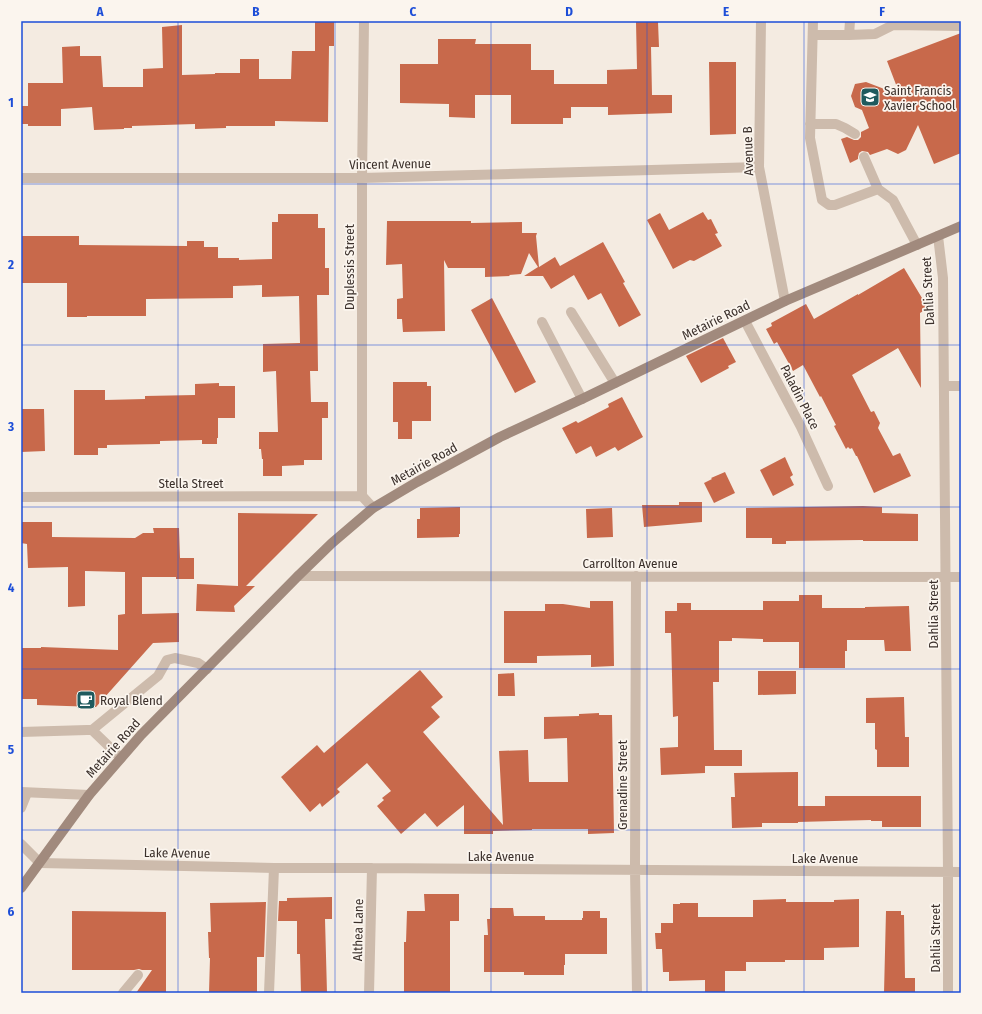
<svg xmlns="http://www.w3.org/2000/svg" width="982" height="1014" viewBox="0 0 982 1014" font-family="'Fira Sans Condensed',sans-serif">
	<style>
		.building { fill: #c8694b }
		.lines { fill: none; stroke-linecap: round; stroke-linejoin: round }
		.service { stroke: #cdbbac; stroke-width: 10 }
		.minor { stroke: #cdbbac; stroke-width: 10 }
		.secondary { stroke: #a18a7d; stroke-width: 10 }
		.grid { fill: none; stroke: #1d4ed8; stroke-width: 1; stroke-opacity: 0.55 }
		.labels { text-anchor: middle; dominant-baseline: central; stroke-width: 3.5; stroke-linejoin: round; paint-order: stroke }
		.poi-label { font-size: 13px; fill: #3b302b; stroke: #fbf5ee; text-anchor: start }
		.street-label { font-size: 13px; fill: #3b302b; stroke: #fbf5ee }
		.neatline { fill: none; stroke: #1d4ed8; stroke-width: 1.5 }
		.grid-label { font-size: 13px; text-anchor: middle; font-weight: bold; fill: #1d4ed8 }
	</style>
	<rect width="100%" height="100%" fill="#f4ebe1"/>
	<path class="building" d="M315 21H334V46H329L328 122 275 121V126H226V128L195 129V124L132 126V128H124V129L94 130 92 107 61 109V126H28V124H21V106H28V83H63L62 47 80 46V56H101L103 87H143V69L163 68 162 27 182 25V75L215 74V73H240V59H259V79H291L292 51H315Z
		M636 22H658L659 47H651L652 95H672V113L608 115V107H571V118H563V124H511V95H475V118L449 117V104L400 103V64H438V39H476L475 44H531V70H554V84H607V70L637 69Z
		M961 33V153L934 164 918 125 906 150 898 154 887 149 870 155 868 152 862 151 859 153 858 157V159L850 163 841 139 847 137 854 140H858L861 137V132L869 128 862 110 855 107 851 96 855 84 866 82 900 95 887 61Z
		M709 62H736V134L710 135Z
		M703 212 708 220 711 219 718 233 715 234 722 246 694 261 690 260 673 269 647 220 660 213 669 230Z
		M278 214H318V228H325V268H329V295H317L318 371H310L311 402H328V418H322V460H304V465L282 466V476H263V459H262L261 449H259V432H278L276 371 263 372V344L300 343 299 296 262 297V285L233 286V298L146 299V316H87V317H67V283H21V236H79V245L187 246V241H204V247H218V258H239V260L272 259V222H278Z
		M387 221H471V223L522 222V233H537L536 236 539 267 555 257 560 266 603 242 625 282 623 283 641 315 619 327 601 293 588 300 574 275 551 289 543 276H524L538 267 529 253 521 274 509 275 510 276 485 277V268H448L444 260 445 331 403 332 402 319H397V299L403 298 402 264 386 265Z
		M904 268 928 308 920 313 921 388 898 348 852 375 871 412 874 411 880 423 878 428 893 456 900 453 911 476 874 493 857 456H856L852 448 850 449 848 447 846 449 834 426 836 425 821 396 820 397 803 365 793 371 777 342 774 344 766 329 772 326 771 323 806 304 814 319 858 294V295Z
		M492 298 536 382 515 393 471 310Z
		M723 338 736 362 728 366 729 368 701 383 686 356Z
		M393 382H427V386H431V421H412V439H398V422H393Z
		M219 383V386H235V418H218V438H217V444H202V440L160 441V444L107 445V448H98V455H74V390H105V400L145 399V396L195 395V384Z
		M622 397 643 437 618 451 615 447 596 457 591 446 576 454 562 428 576 421 578 423 609 407 608 404Z
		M21 409H44L45 451 21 452Z
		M785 457 793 475 790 477 794 485 773 496 760 470Z
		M725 472 735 493 714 503 704 483 712 479 711 478Z
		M679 502H702V522L644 527 642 505H679Z
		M863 506 882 507V513L918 514V541H863V540L786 541V544H772V538H746V508Z
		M460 507V534H459V537L417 538V519H420V508Z
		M612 508 613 537 587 538 586 509Z
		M238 513 318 514 246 586H255L234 606 235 612 196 611 197 584 238 586Z
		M21 522H52V537L135 538 143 533H154L153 528H179L180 558H194V579H176V577H142V614L179 613V642L153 643 96 707 37 705V699H21V648H41V647L118 650V615L125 614V572L85 571V606L68 607V567L28 568 27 544 21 543Z
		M799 595H822V608H865V607L909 606 911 651H885L884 640H847V651H845V668H799V642H763V639L732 638V641H719V682H713L714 750H742V766H705V773L661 775 660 748 678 747V716L673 717 671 633H665V611H677V603H691V610H763V601H799Z
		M590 601H613L614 666 591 667V655L537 656V663H504V611H545V604H563L590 608Z
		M420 670 443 697 431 707 440 717 423 732 503 825 499 751 528 750 529 782H568L567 738 544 739V717L579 716V714L599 713V715H612L614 833 588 834V829H532V830L493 831V834H464V805L437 827 425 813 401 834 377 806 384 800 382 798 391 791 367 763 337 789 340 792 322 807 320 803 310 812 281 777 317 745 324 753Z
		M758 671H796V694L758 695Z
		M514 673 515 696H498V674Z
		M904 697 905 737H909V767H877V750L875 749V723H866V698Z
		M798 772V806H825V796H921V827H882V821H871V820L798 822V823H762V827L732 828 731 797H735L734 773Z
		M424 894H459V921H450V993H404V942H406L407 911H425Z
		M332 897V919H325L327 993H301L300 954H297V921H278L279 901H287V898Z
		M786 899V902H834V900L859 899V947L824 948V960H785V962H746V971H725V993H705V980L669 981V972H663L662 949H656L655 933H661V923H673V904H680V903H698V917H753V900Z
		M266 902 264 957H257V993H209L210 958H209L208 932H211L210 903Z
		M490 908H513L514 916H545V920H582V918H583V911H600V918H607V954H565V965H564V975H524V972H484V935H488L487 919H490Z
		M72 911 166 912V993H136L152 970H142L139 969 134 970H72Z
		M886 911H901V915H904L905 978H915V993H884Z"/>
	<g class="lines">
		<path class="service" d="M813 21 810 138 822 200 829 205H835L878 189 893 200 917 245
			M813 35H849L850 21
			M849 35 875 34 893 25 961 26
			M810 124H836L845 128 855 134
			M864 157 878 189
			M571 312 615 383
			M542 322 582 399
			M944 386H961
			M92 730 158 676 167 660 175 658 198 663 207 669
			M21 732 87 730H92L121 758
			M21 808 27 793
			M21 844 40 863
			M123 993 138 975
			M269 993 274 868"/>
		<path class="minor" d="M364 21 362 178V496L373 508
			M761 21 759 167 785 301
			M21 178H362L759 167
			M938 236 943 278 948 872V993
			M745 321 801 427 828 486
			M21 497 362 496
			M298 576 961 577
			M636 576 635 869 637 993
			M21 792 89 795
			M40 863 274 868H372L961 872
			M369 993 372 868"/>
		<path class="secondary" d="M21 888 89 795 141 735 298 576 332 543 373 508 417 482 500 437 582 399 785 301 961 226"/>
	</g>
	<path class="grid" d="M178 21V993M335 21V993M491 21V993M647 21V993M804 21V993M21 184H961M21 345H961M21 507H961M21 669H961M21 830H961"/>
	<defs>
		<symbol id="school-square" viewBox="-11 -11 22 22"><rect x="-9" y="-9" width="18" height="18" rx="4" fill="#1f5a5e" stroke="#fbf5ee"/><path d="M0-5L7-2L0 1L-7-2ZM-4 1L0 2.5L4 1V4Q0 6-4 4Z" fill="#fff"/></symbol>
		<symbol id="cafe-square" viewBox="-11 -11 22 22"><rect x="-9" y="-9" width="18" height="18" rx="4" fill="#1f5a5e" stroke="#fbf5ee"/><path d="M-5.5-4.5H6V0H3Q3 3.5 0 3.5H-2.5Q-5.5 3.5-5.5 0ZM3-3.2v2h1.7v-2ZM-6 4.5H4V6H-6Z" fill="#fff"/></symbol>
	</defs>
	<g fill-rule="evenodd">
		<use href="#school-square" x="859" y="86" width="22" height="22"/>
		<use href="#cafe-square" x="75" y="689" width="22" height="22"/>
	</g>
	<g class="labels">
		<g class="poi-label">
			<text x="884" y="90">Saint Francis<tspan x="884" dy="15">Xavier School</tspan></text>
			<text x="100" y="700">Royal Blend</text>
		</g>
		<g class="street-label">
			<text transform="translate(748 151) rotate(-92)">Avenue B</text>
			<text transform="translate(390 164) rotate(-1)">Vincent Avenue</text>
			<text transform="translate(349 267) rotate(-90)">Duplessis Street</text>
			<text transform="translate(928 291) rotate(-93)">Dahlia Street</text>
			<text transform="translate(716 320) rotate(-26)">Metairie Road</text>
			<text transform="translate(800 397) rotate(63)">Paladin Place</text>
			<text transform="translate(424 464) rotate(-29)">Metairie Road</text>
			<text x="191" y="483">Stella Street</text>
			<text x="630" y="563">Carrollton Avenue</text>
			<text transform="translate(933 614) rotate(-90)">Dahlia Street</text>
			<text transform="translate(113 748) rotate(-48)">Metairie Road</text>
			<text transform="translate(622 785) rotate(-90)">Grenadine Street</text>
			<text transform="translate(177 853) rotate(1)">Lake Avenue</text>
			<text x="501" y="856">Lake Avenue</text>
			<text x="825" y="858">Lake Avenue</text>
			<text transform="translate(358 930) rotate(-89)">Althea Lane</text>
			<text transform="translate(935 938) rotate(-90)">Dahlia Street</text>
		</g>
	</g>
	<rect width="982" height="1014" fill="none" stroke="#fbf5ee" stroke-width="44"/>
	<rect x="22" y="22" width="938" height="970" class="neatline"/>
	<g class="grid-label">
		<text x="100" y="16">A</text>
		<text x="256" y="16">B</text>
		<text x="413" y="16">C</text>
		<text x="569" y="16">D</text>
		<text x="726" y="16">E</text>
		<text x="882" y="16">F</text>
		<text x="11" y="107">1</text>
		<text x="11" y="269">2</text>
		<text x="11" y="431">3</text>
		<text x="11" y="592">4</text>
		<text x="11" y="754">5</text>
		<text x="11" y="916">6</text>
	</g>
</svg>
